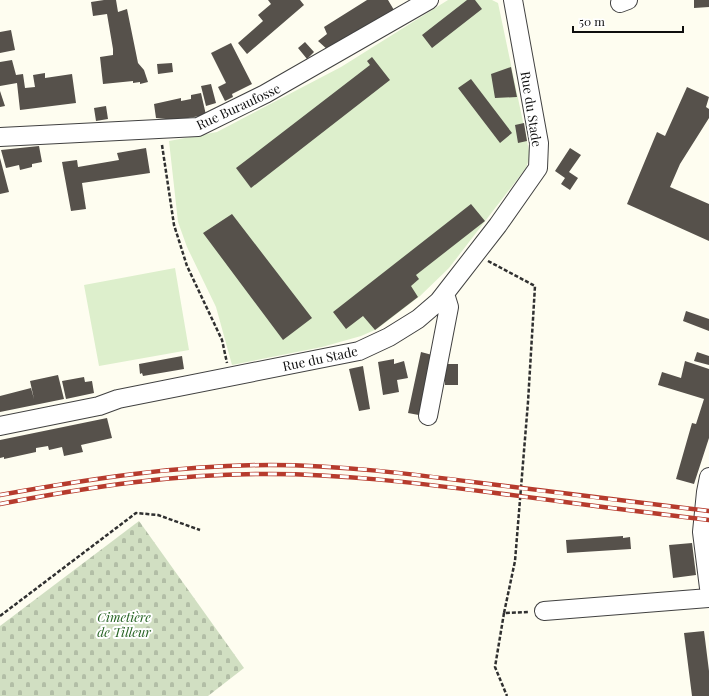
<svg xmlns="http://www.w3.org/2000/svg" width="709" height="696" viewBox="0 0 709 696" font-family="'Playfair Display',serif">
	<style>
		.cemetery { fill: url(#cemetery-stones) }
		.pitch { fill: #ddefcc }
		.building { fill: #56514b }
		.lines { fill: none; stroke-linecap: round; stroke-linejoin: round }
		.minor-casing { stroke: #414141; stroke-width: 20 }
		.path { stroke: #303030; stroke-width: 2.5; stroke-dasharray: 4 2; stroke-linecap: butt }
		.minor { stroke: #fff; stroke-width: 18 }
		.rail-casing { stroke: #b63b2d; stroke-width: 4.5 }
		.rail { stroke: #fff; stroke-width: 3; stroke-dasharray: 9; stroke-linecap: butt }
		.labels { text-anchor: middle; dominant-baseline: central; stroke-width: 4; stroke-linejoin: round; paint-order: stroke }
		.street-label { font-size: 13px; fill: #0e0e0e; stroke: #fff }
		.park-label { font-size: 13px; font-style: italic; fill: #256222; stroke: #fff }
	</style>
	<defs>
		<pattern id="cemetery-stones" width="16" height="16" patternUnits="userSpaceOnUse"><rect width="16" height="16" fill="#d1dfc2"/><path d="M2 7V4a2 2 0 0 1 4 0v3zM10 15v-3a2 2 0 0 1 4 0v3z" fill="#b2bea6"/></pattern>
	</defs>
	<rect width="100%" height="100%" fill="#fefdf0"/>
	<path class="cemetery" d="M139 521 244 668 208 696H0V626Z"/>
	<path class="pitch" d="M448 0H492L498 3 527 141 530 156 526 168 449 268 420 296 377 329 361 336 322 347 232 365 216 307 187 247 178 222 169 141 217 132 341 67Z
		M175 268 189 350 99 366 84 285Z"/>
	<path class="building" d="M104 0H116L118 12 127 9 138 63 144 70 148 82 140 84V82L133 83V81L103 84 100 57 113 55V49L107 14 93 16 91 2Z
		M268 0H300L304 5 247 54 238 43 263 21 258 15 271 4Z
		M367 0H388L394 10 328 50 318 41 327 34 324 27Z
		M467 0H475L482 9 432 48 422 35Z
		M694 0H709V7L694 8Z
		M11 30 15 50 0 53V32Z
		M305 42 314 52 307 59 298 48Z
		M231 43 252 84 232 94 233 97 225 101 218 87 226 83 211 53Z
		M372 57 390 80 251 188 236 168 370 65 367 61Z
		M12 60 16 75 23 74 25 88 35 87 33 75 45 73V78L72 74 76 103 20 110 17 83 0 86V62Z
		M172 63 173 72 158 74 157 64Z
		M511 67 517 97 495 98 491 74Z
		M471 79 512 133 500 143 458 88Z
		M211 84 216 103 206 106 201 86Z
		M687 87 709 97 706 107 709 109V118L680 164 670 187 709 204V241L627 204 657 132 665 136Z
		M0 91 5 106 0 107Z
		M201 93 206 115 176 120 156 118 154 104 181 98V101L191 99V95Z
		M106 106 108 119 96 121 94 108Z
		M524 123 527 141 518 143 515 125Z
		M39 146 42 162 32 164V167L20 170 19 165 6 168 1 150Z
		M146 148 150 173 82 183 86 209 71 211 62 162 77 160 78 167 119 160 117 153Z
		M570 148 581 155 569 172 578 178 570 190 561 184 565 178 555 171Z
		M0 158 9 192 0 194Z
		M471 204 485 221 416 275 419 279 411 286 418 297 375 330 363 316 346 329 333 312Z
		M232 214 312 318 283 340 203 233Z
		M686 311 709 319V331L683 321Z
		M421 352 436 356 424 416 408 413Z
		M697 352 709 356V365L694 361Z
		M182 356 184 369 143 376 142 373 140 374 139 364Z
		M394 359V364L404 361 408 378 397 380 399 392 383 395 378 362Z
		M685 361 709 369V438L694 484 676 479 692 423 696 424 704 399 658 385 662 372 681 378Z
		M445 364H458V385H445Z
		M363 366 370 409 359 411 349 369Z
		M58 375 64 399 0 412V396L31 388 34 399 30 381Z
		M84 377 85 382 92 381 94 393 66 399 62 381Z
		M107 418 112 438 81 445 83 452 64 456 62 447 49 450 48 446 36 448V452L4 459V457L0 458V440Z
		M623 536V538L630 537 631 549 567 553 566 540Z
		M692 543 696 575 673 578 669 545Z
		M704 631 709 671V696H692L684 633Z"/>
	<g class="lines">
		<defs>
			<path id="minor" d="M620 3 628 0
				M0 137 198 127 265 94 429 0
				M428 416 449 307 445 294
				M0 426 99 406 118 399 359 351 389 337 418 319 439 301 498 225 538 168 539 143 513 0
				M709 477 706 492 702 532 709 588
				M544 611 709 598"/>
		</defs>
		<use href="#minor" class="minor-casing"/>
		<path class="path" d="M162 145 174 225 187 266 222 340 227 363
			M488 261 535 286 528 402 515 561 504 613 529 612
			M504 613 495 667 507 696
			M0 616 136 513 158 515 200 530"/>
		<use href="#minor" class="minor"/>
		<defs>
			<path id="rail" d="M0 495C89 479 179 465 270 465 341 465 411 474 481 483 557 493 633 502 709 511
				M0 504C89 487 179 473 270 474 343 474 416 483 488 492 562 502 635 511 709 520"/>
		</defs>
		<use href="#rail" class="rail-casing"/>
		<use href="#rail" class="rail"/>
	</g>
	<g class="labels">
		<g class="street-label">
			<text transform="translate(238 106) rotate(-25)">Rue Buraufosse</text>
			<text transform="translate(532 109) rotate(81)">Rue du Stade</text>
			<text transform="translate(320 358) rotate(-12)">Rue du Stade</text>
		</g>
		<g class="park-label">
			<text x="124" y="616">Cimetière<tspan x="124" dy="15">de Tilleur</tspan></text>
		</g>
	</g>
	<path d="M573 26v6h110v-6" fill="none" stroke="#0e0e0e" stroke-width="2"/>
	<text x="579" y="26" font-size="12" fill="#0e0e0e" stroke="#ffffff" stroke-width="3" paint-order="stroke">50 m</text>
</svg>
